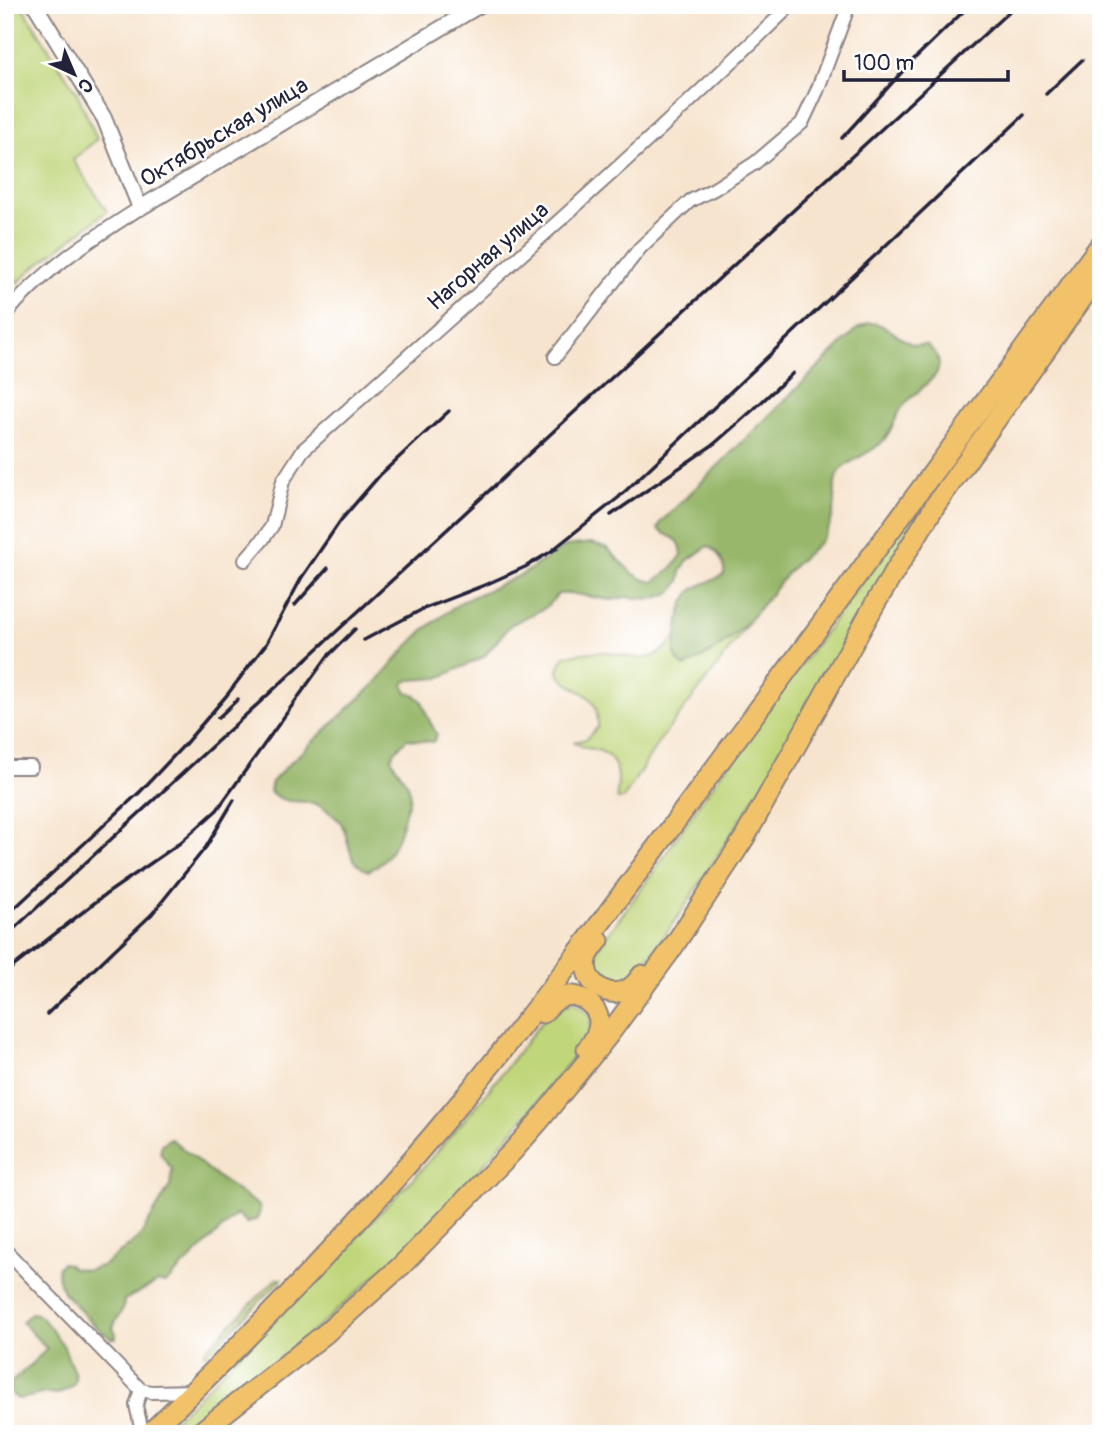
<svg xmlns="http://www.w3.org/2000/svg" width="1106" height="1439" viewBox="0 0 1106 1439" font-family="Pangolin,sans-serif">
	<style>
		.green { fill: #c0d67a; stroke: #717c5a; stroke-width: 2 }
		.forest { fill: #98b76a; stroke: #5d6c52; stroke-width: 2 }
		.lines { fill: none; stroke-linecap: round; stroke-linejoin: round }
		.minor-casing { stroke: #8c8384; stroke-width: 16 }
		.tertiary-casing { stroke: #8c8384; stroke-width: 18 }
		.trunk-casing { stroke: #8c8384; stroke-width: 23 }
		.minor { stroke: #fff; stroke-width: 12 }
		.tertiary { stroke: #fff; stroke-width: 14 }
		.trunk { stroke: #f2c26a; stroke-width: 19 }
		.rail { stroke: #22223b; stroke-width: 3.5 }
		.labels { text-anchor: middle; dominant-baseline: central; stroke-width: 5; stroke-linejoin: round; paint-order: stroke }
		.street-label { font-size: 23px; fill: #22223b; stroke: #fff }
	</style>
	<rect width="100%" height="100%" fill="#fff"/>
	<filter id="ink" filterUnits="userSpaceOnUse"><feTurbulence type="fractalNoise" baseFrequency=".0143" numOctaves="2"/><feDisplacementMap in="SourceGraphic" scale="14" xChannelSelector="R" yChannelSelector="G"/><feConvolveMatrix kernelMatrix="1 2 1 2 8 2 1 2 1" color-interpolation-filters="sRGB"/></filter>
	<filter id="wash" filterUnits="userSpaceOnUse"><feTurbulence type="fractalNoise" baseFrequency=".00686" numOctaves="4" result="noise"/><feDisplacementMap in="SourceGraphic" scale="28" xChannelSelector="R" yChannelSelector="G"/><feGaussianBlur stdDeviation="1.57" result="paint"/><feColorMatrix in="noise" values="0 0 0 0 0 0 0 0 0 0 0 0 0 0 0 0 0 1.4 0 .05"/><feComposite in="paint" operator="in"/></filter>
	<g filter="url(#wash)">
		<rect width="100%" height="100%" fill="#f7e4ce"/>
		<path class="green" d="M5 5H21L77 93 97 139 73 160 107 211 32 269 18 283 5 263Z
			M1022 363 793 738 682 911 639 971 628 984H603L592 963 597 949 655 870 702 800Z
			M750 620 722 660 660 740 623 799H617C616 793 618 788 618 781 619 768 610 752 596 750 585 747 585 749 574 742L586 739 598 727C599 687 576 697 558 674 558 666 561 662 565 656 578 654 591 651 604 652 640 657 650 669 677 636L675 652 707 655Z
			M573 1002 591 1015 589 1038 531 1109 446 1209 405 1250 316 1329 183 1434H161L416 1176 481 1100 548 1014Z
			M276 1279H282L206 1355 204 1354 205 1350Z"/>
		<path class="forest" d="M869 323C887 322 898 340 915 345 916 345 926 345 927 345 934 351 943 361 937 372 933 381 910 397 903 406 894 418 892 433 881 443 870 454 845 461 838 474 833 482 835 492 835 501 835 509 832 519 829 527 822 546 802 555 790 570 776 586 764 605 749 620 732 639 708 656 684 667 680 663 676 659 675 653 674 648 677 642 677 636 678 622 681 599 694 589 702 583 715 581 724 574 725 564 718 550 708 546L687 561 681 571 680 581 671 593 653 599 626 597 611 600 569 593 558 594 545 608 510 625 484 657 439 678 410 680 403 684 407 692 416 696 422 701 428 718 437 735 433 742 407 739 395 751 391 758C396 770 408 779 410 792 411 798 407 806 405 813 399 837 392 860 368 871 346 861 351 843 342 825 340 820 334 816 330 813 308 792 290 811 270 791L272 782 287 766 378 681 407 647 425 629 461 602 521 575 566 546 582 544 591 543 607 548 631 572 645 580 653 582C664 575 675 566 682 555 680 534 672 541 658 529L661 522 858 328Z
			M170 1138 213 1174 259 1206 260 1212 257 1219 247 1223 237 1214 166 1283 158 1282 124 1300C124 1315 115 1316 113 1329L116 1333V1338H111L98 1329 63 1292 57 1274 58 1267 62 1263 68 1264 72 1268 88 1270 104 1265 139 1238 170 1186 172 1169 160 1153 162 1144Z
			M31 1313 36 1314 43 1319 63 1345 75 1375V1381L71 1387 58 1394 45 1393 21 1399 16 1398 12 1394 10 1389 11 1383 47 1349 22 1322Z"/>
	</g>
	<g filter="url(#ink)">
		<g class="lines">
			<defs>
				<path id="minor" d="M5 315C44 269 90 240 140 208
					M555 357 640 248 690 201 714 189 755 163 802 123 817 91 849 5
					M245 560 263 539 272 526 283 481 303 450C467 303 633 158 791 5
					M5 767H31
					M5 1250 141 1390
					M141 1390 152 1392 194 1391
					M141 1390 136 1405 141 1427V1434"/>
				<path id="tertiary" d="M35 5 104 118 140 208 480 5"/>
				<path id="trunk" d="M599 940C594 946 589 952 587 959 582 981 606 999 626 990 633 987 638 981 642 975
					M543 1013C548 1007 553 1001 560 998 576 990 600 1005 599 1024 598 1033 593 1042 587 1049
					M149 1434C252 1335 352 1232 444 1122 551 995 647 859 746 726 865 565 983 405 1101 244
					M198 1434 326 1333 401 1266 512 1152 539 1121 610 1033 671 950 745 837 876 602 936 504 1101 272"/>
			</defs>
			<use href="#minor" class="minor-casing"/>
			<use href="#tertiary" class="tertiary-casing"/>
			<use href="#trunk" class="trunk-casing"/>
			<use href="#minor" class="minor"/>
			<use href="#tertiary" class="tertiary"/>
			<use href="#trunk" class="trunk"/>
			<path class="rail" d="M1046 94 1082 60
				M842 138 911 62 970 5
				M611 515 714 444 754 409 793 373
				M550 552 618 498 1024 115
				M295 605 328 568
				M364 640 423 609 485 585 525 567 557 548
				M218 718 238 699
				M138 794 185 744 227 695 266 644 302 577 341 520 380 475 449 411
				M5 917 144 788
				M5 937 1016 5
				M5 973 102 897 180 843 217 810 327 657 355 629
				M47 1014 152 914 206 847 234 800"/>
		</g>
	</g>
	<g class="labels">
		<g class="street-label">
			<text transform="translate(224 132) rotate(-31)">Октябрьская улица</text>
			<text transform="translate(488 256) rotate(-41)">Нагорная улица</text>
		</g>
	</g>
	<rect width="1106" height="1439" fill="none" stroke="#fff" stroke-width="28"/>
	<g transform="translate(74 74) rotate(136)" stroke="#ffffff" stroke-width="5" paint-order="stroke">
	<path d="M0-5L12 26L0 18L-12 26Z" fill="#22223b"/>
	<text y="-10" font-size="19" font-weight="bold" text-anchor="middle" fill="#22223b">С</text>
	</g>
	<path d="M844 70v10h164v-10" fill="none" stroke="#22223b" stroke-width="3.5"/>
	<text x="854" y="70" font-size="21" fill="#22223b" stroke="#ffffff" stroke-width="5" paint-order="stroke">100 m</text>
</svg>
